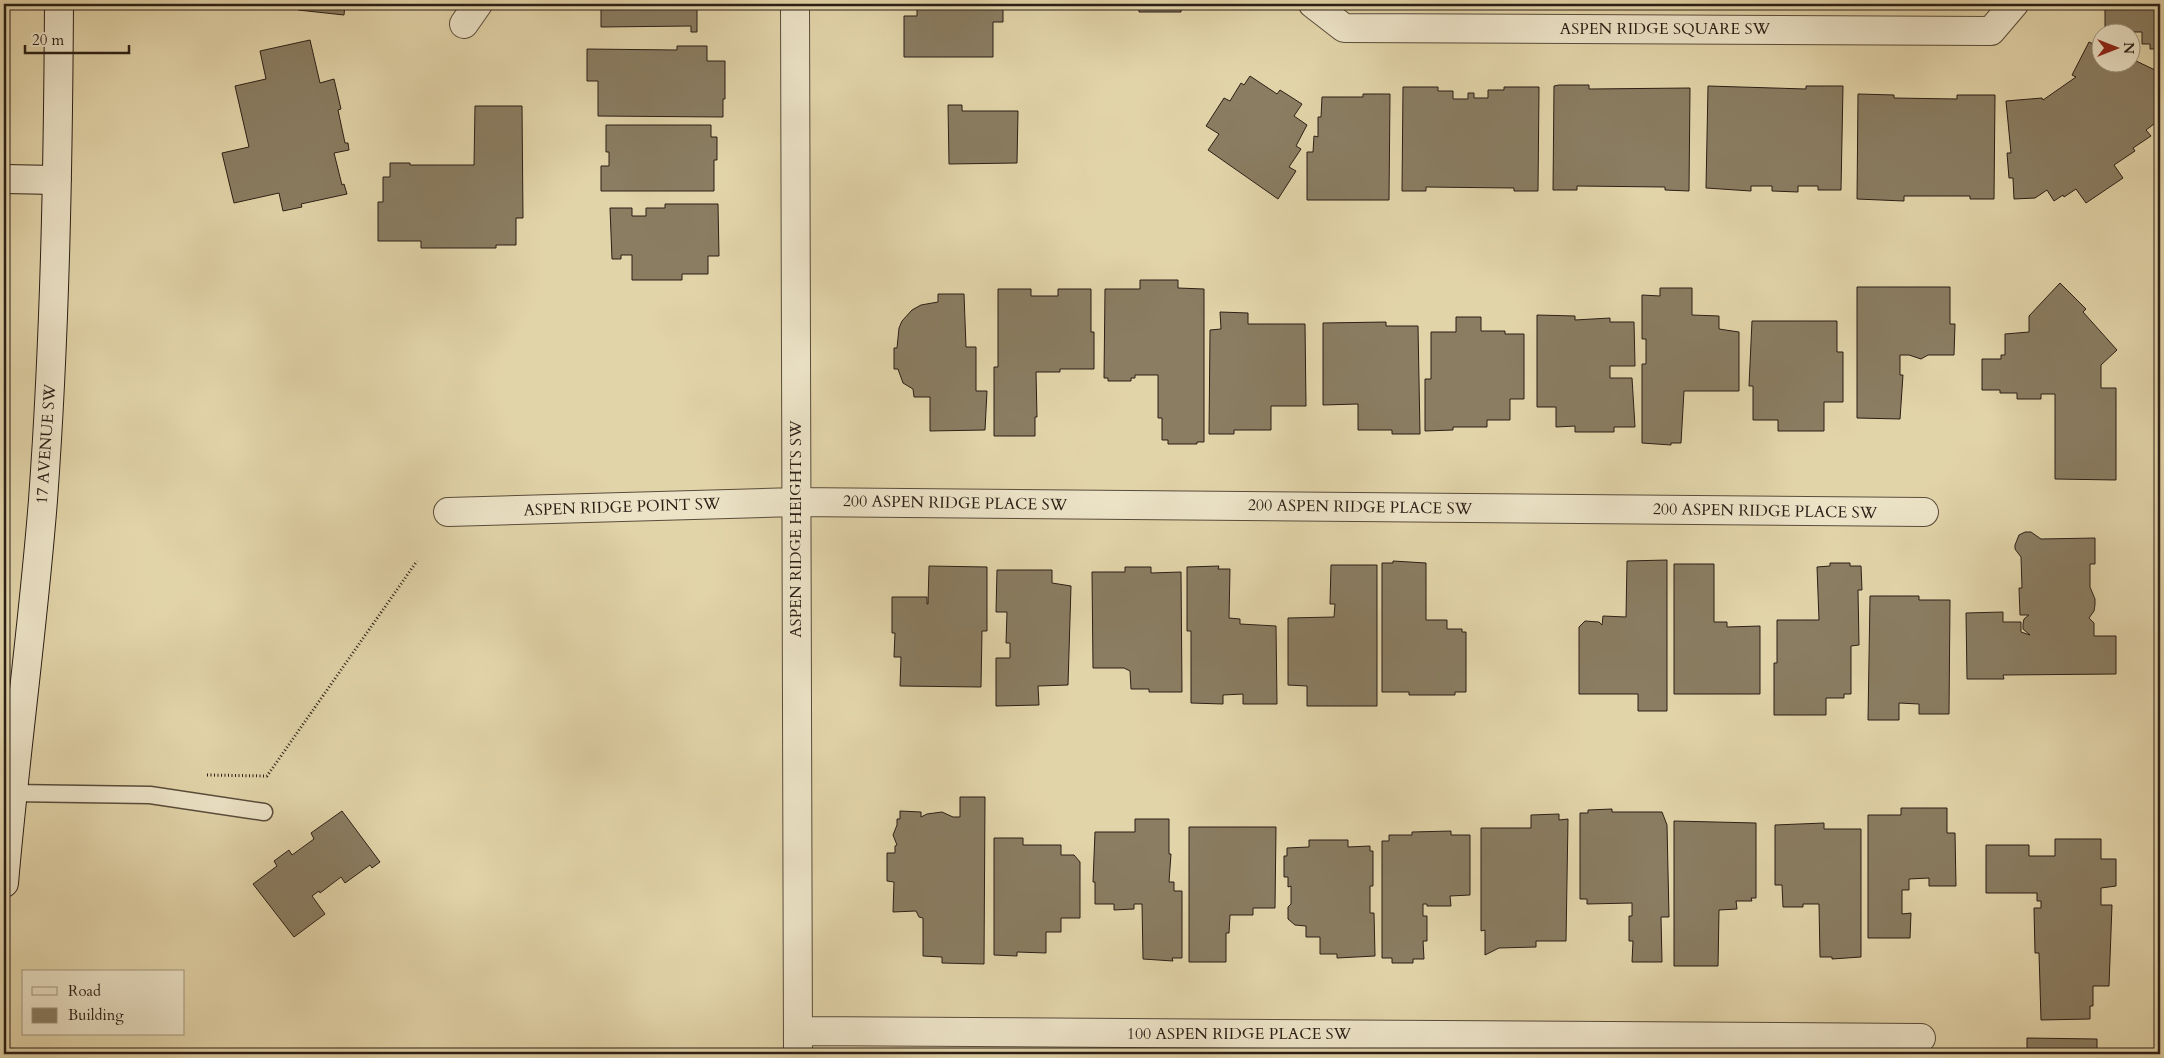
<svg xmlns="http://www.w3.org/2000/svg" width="2164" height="1058" viewBox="0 0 2164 1058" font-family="Cardo,serif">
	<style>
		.building { fill: #8a7d62; stroke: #2b1f16 }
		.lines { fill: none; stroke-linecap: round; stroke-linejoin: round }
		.service-casing { stroke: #594c3b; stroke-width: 19 }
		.minor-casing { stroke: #594c3b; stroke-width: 30 }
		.secondary-casing { stroke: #2b1f16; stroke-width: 30 }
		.path { stroke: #2b1f16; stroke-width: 3; stroke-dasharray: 1 2.5; stroke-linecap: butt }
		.service { stroke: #ece3c7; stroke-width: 16 }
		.minor { stroke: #ece3c7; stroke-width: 28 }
		.secondary { stroke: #ece3c7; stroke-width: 28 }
		.labels { text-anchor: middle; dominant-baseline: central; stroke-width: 4.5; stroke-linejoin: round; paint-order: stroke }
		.street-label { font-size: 16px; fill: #2b1f16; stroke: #ece3c7 }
	</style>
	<rect width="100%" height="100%" fill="#e2d4a9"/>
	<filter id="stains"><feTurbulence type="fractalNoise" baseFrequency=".004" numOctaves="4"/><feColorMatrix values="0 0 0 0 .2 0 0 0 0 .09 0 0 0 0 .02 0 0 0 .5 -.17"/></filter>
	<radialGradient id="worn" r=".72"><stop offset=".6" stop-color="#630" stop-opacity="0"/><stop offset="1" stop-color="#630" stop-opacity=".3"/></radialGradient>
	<path class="building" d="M298 4H345L344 15 298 10Z
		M595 4H697V32H691V26L601 27V5Z
		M917 4H1003V22H993V57H904V16H917Z
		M1139 4H1181V12H1139Z
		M2105 4H2160V49H2150V44H2142V32H2105Z
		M310 40 320 83 334 79 341 109 338 110 345 143H348L349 150 334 153 342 185 344 184 347 194 301 204 302 207 283 211 279 193 234 203 222 153 249 147 235 86 266 79 260 51Z
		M2089 42 2102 48V62H2132V59L2155 70 2160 77V123L2158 121 2146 130 2151 136 2133 148 2135 151 2114 165 2123 178 2086 203 2076 189 2064 197 2063 195 2054 201 2047 190 2035 198 2014 199 2013 178H2009L2007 153H2011L2006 101 2042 98 2043 100 2076 77 2072 75Z
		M677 46H707V61H725V99H723V117L598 116V81H587V49L677 50Z
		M1250 76 1277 94 1280 90 1302 104 1294 116 1307 125 1296 146 1301 149 1289 167 1296 171 1278 199 1208 150 1219 134 1206 126 1224 98 1230 101 1241 83 1244 85Z
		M1559 85H1589V89L1690 88 1689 191 1665 190V187L1577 186V190H1553L1554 86Z
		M1708 86 1806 89V86H1843L1841 190H1818V186H1798V192L1772 191V186H1751V191L1706 188Z
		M1403 87H1438V91H1453V99H1468V93H1474V98H1488V90H1504V87H1539L1538 191H1514V188L1426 187V191H1402Z
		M1363 94H1390L1389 200H1307V152H1313L1314 136 1318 137V117H1321L1322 97H1363Z
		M1858 94 1894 95V98L1957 99V95H1995L1994 199H1970V196H1904V201L1857 199Z
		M948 105H962V111H1018L1017 163 949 164Z
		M475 106H522L523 218H516V245H496V248H421V241H378V202H383V177H390V163H410V165H474Z
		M606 125H711V137H717V160H714V191H601V166H609V152H606Z
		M665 204H718L719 256H708V274H682V280H632V255H621V259H612L610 208H632V216H646V208H665Z
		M1140 280H1178V288L1204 289V442H1197V444H1168V440H1162V418H1158V375H1135V378H1131V381H1108V378H1104L1105 289H1140Z
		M2060 283 2086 309 2083 312 2117 350 2101 365V388H2116V480L2055 479V394H2041V399H2017V393H2000V390H1982V359H2001V355H2005V334L2029 332V316Z
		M1857 287H1950V324H1955L1954 355H1928L1921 359 1909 355H1900V375H1903L1900 419 1857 418Z
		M1660 288H1692V315L1719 316V329L1739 332V391H1684L1681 443H1671V445L1642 443V364H1646V339H1642V295L1660 296Z
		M998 289H1031V296H1058V289H1091V332H1094V369H1060V372H1036L1037 417H1035V436H994V367H998Z
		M938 294H964L966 347H976V391H987L985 430 930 431V397H914L913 389 903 383 898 369H894V348H897L899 328 902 321 912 310 921 305 938 302Z
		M1220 312 1248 313V324H1305L1306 406H1271V430H1234V434H1209L1210 330 1221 329Z
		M1537 315 1575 316V320L1610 318V322H1634L1635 366H1610V378H1632L1635 427H1614V432H1575V426L1556 427V407H1537Z
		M1456 317H1481V331H1505V334H1524V399H1510V420H1487V427H1453V430L1425 431V379H1431V332H1456Z
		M1752 321H1837V352H1843V402H1824V431H1778V420H1753V386H1749Z
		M1386 322V326H1418L1420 434H1392V430H1358V404L1323 405V323Z
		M2025 532H2031L2041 539 2095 538V564H2090V587L2095 599V605L2094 611 2089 618 2094 623V636H2116V674L2003 675 2004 679H1967L1966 613 2003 612V622H2021V632L2030 635 2023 629V624L2024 619 2029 615H2020L2019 588H2022L2021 557 2015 549V545L2019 535Z
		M1667 560V711H1638V694H1579V627L1585 621 1599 622 1602 625 1603 616 1626 617 1627 561Z
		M1393 561 1426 563V620H1447V629H1462V632H1466V692H1455V695H1409V692H1382V563H1393Z
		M1830 563H1850V566H1861L1862 590H1858L1859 645 1851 646V694H1844V698H1826V715H1774V663H1777V620H1819L1817 567 1830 566Z
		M1674 564H1714V622H1727V627L1760 626V694H1674Z
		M1331 565H1377V706H1307V686L1288 685V618L1334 617 1335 604H1330Z
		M929 566 987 567V631H982L981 687 900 686 901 657H894L895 633H892V597H927V604H928Z
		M1219 566 1218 569H1230L1229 618 1240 619V624L1276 626 1277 704H1243V694L1223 695V704L1191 703V631H1187V567Z
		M1125 567H1151V573L1181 572 1182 692H1149V689H1131L1130 671 1124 668H1093L1092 572H1125Z
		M997 570H1052V583L1071 586 1068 685 1038 686 1039 705 996 706V658H1010V643H1006L1007 612H996Z
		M1870 596H1919V600H1950L1949 714H1919V704L1899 703V720H1868Z
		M960 797H985L984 964 942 963V957L923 956V918L919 917 916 911 893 912 894 882 887 881V853H895V846L897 845 893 835 897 825V819H900V811L921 812V817L927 814 942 812 953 817H960Z
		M1901 808H1947V833H1955L1956 886H1929V878L1909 879V890H1902V914L1911 913 1910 938H1868V815H1901Z
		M1612 809V812H1662L1667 825 1669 917H1661L1662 962H1632L1633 941H1629V916H1632V903L1587 904V899H1580V813H1588V810Z
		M342 811 380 862 372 868 370 865 345 883 341 877 320 893 319 891 312 896 325 914 294 937 253 884 277 866 274 861 289 850 292 855 314 839 311 833Z
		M1559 814V820L1568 819 1566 941H1536V947L1499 948 1485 955V930L1481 931V828H1531V815Z
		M1135 819H1169V854H1171L1169 882H1174V891H1182V958H1172L1173 961 1143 959 1142 904H1134V909L1114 910V904H1095V882H1093L1095 832H1135Z
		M1674 821 1756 823V898H1751L1752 901H1736L1737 909 1719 910 1718 966H1674Z
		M1824 823V829H1861V957L1832 959V957H1820L1819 904H1803V907H1783L1782 885H1775V825Z
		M1189 827H1276L1275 908H1253V915H1230L1229 933H1226V962H1189Z
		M1451 831V835H1470V895L1450 896 1451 906H1427V904H1423V916H1427V941H1423L1424 959H1413V963H1392V958H1382V841H1389V835H1412V832Z
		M994 838H1023V845H1061V855H1074L1080 862V918H1061V932H1046V953L1017 952V956L994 955Z
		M2055 839H2101V859H2116V886L2101 888V905H2112L2109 986H2093V1006H2090V1019L2041 1020 2039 953H2035L2034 908H2041V901H2037V893H1986V845H2029V856H2055Z
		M1309 840H1348V847L1370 846V851H1373V886H1370V913H1374L1375 956 1337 958V954H1320V937H1306V926L1295 925 1288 919V907L1291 904V886L1288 887V877H1284V856H1287V848L1309 847Z
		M2027 1038 2097 1039V1054H2027Z"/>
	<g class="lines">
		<defs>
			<path id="service" d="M12 793 150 795 264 812"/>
			<path id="minor" d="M795 4 798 1054
				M1313 4 1344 28 1991 31 2014 4
				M464 24 478 4
				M448 512 795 502 1924 512
				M798 1031 1921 1038"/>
			<path id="secondary" d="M4 179 57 180
				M4 883C15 755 33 628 43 500 55 335 58 169 59 4"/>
		</defs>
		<use href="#service" class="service-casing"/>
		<use href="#minor" class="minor-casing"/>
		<use href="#secondary" class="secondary-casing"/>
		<path class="path" d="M207 775 267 776 417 561"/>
		<use href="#service" class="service"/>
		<use href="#minor" class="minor"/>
		<use href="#secondary" class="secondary"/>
	</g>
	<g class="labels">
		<g class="street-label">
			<text x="1665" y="29">ASPEN RIDGE SQUARE SW</text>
			<text transform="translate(46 444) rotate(-86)">17 AVENUE SW</text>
			<text transform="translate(955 503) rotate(1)">200 ASPEN RIDGE PLACE SW</text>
			<text transform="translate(622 507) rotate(-2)">ASPEN RIDGE POINT SW</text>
			<text transform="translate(1360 507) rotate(1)">200 ASPEN RIDGE PLACE SW</text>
			<text transform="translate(1765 511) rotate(1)">200 ASPEN RIDGE PLACE SW</text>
			<text transform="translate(796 529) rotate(-90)">ASPEN RIDGE HEIGHTS SW</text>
			<text x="1239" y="1034">100 ASPEN RIDGE PLACE SW</text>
		</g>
	</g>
	<rect width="2164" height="1058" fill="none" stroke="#e2d4a9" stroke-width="20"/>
	<rect x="5" y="5" width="2154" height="1048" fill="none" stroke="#2b1f16" stroke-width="2.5"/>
	<rect x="10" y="10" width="2144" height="1038" fill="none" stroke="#2b1f16"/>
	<rect x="22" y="970" width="162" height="65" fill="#ece3c7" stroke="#9f9580"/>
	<rect x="32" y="987" width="25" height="8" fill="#ece3c7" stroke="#9f9580"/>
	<text x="68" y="996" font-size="15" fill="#2b1f16">Road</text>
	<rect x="32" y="1008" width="25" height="15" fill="#8a7d62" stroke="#9f9580"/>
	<text x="68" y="1020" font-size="15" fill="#2b1f16">Building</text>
	<g transform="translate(2116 48) rotate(90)"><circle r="24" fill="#ece3c7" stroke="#9f9580"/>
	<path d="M0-4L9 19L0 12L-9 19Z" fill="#8f2418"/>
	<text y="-8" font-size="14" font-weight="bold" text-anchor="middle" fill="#2b1f16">N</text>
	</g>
	<path d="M25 45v8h104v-8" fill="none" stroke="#2b1f16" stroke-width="2.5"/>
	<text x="32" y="45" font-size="15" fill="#2b1f16" stroke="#ece3c7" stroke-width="4" paint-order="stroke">20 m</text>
	<rect width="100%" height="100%" filter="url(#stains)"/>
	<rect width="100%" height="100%" fill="url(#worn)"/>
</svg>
